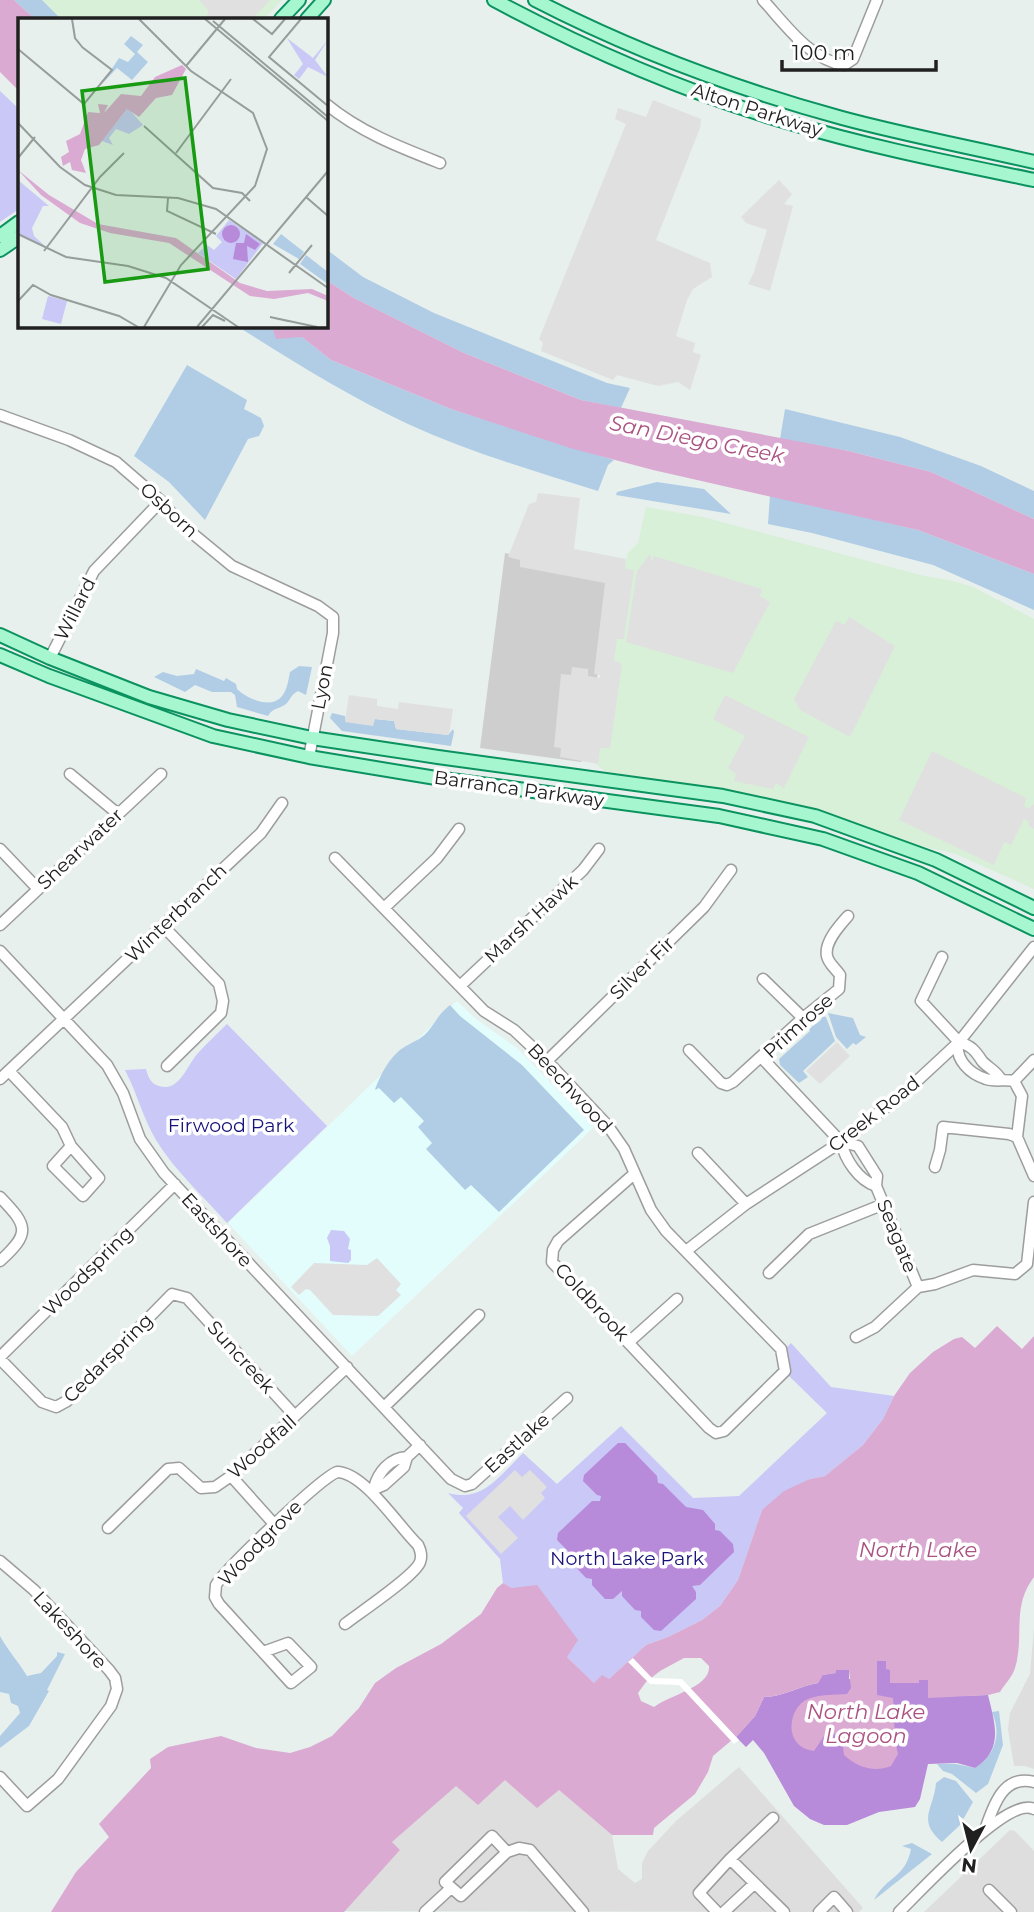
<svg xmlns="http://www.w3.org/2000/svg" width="1034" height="1912" viewBox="0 0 1034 1912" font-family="Montserrat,sans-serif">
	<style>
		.residential { fill: #dddedd }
		.commercial { fill: #d8efd8 }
		.education { fill: #e3fdfc }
		.religious { fill: #cecece }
		.grass { fill: #b1cde6 }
		.park { fill: #c9c8f6 }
		.pitch { fill: #b88ada }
		.parking { fill: #e0e0e0 }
		.water { fill: #daaad2; fill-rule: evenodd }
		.pier { fill: #fff }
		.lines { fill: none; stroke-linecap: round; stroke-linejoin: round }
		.minor-casing { stroke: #9d9d9d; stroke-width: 13 }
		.major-casing { stroke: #0a925f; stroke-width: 16 }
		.minor { stroke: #fff; stroke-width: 10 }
		.major { stroke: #a6f6d0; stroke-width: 12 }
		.labels { text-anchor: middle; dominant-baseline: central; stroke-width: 7; stroke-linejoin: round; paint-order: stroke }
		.street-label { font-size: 19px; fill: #202020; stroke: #fff }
		.park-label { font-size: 19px; fill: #171379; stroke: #fff }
		.water-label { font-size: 21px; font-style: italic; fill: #aa5282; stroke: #fff }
		.inset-road { fill: none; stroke: #979d9b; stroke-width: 2 }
		.view { fill: #189a12; fill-opacity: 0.15; stroke: #189a12; stroke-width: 3.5 }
		.inset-edge { fill: none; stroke: #202020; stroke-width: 3.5 }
	</style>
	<rect width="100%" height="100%" fill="#e7f0ed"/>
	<path class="residential" d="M1034 1629V1769L1025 1766H1014L1008 1729 1010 1713 1030 1674Z
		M739 1767 863 1908 859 1912 343 1911 400 1850 392 1842 456 1785 505 1779 559 1790 612 1835 618 1869 635 1883 642 1879V1863L648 1851 676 1821Z
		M1010 1830 1015 1831 1034 1851V1912H924Z"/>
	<path class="commercial" d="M42 0H282L264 19H61Z
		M646 507 703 517 924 576 949 580 973 587 1034 619V889L956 854 921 846 844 819 784 803 689 784 606 772 597 765 627 554 638 543Z"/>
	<path class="education" d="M457 1001 476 1019 517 1048 594 1127 352 1356 228 1223Z"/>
	<path class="religious" d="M505 553 612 572 586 757 581 762 480 748Z"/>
	<path class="grass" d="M14 0H42L61 19H35Z
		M326 249 363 277 434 313 607 383 630 388 621 408 581 400 464 353 354 298 326 280Z
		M237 326H282L273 330 302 337 331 360 451 409 614 460 608 465 598 491C534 471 469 452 408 424 348 396 292 361 237 326Z
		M187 365 247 400 244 409 261 418 264 426 259 436 248 439 205 520 169 482 134 456Z
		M785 409 900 437 981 466 1034 491V519L931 472 849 451 780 439Z
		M657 482 704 489 731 514 616 495 617 492Z
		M770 495 918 530 1034 574V610L933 565 812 533 768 524Z
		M299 666 312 667 306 695 298 691C292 694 291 698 287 703 281 709 273 707 268 716L237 707 235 695 231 692H212L195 685 185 692 154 677 163 672 177 676 194 674 196 669 224 681 226 678 236 684 237 689C246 698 268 708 279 699 287 693 288 681 290 672Z
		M332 713 345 716 346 722 375 719 394 721 396 729 448 735 453 729 454 732 451 746 342 731 330 718Z
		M450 1005 460 1016 522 1065 584 1130 499 1212 471 1185 465 1190 426 1149 432 1143 418 1127 424 1121 401 1097 394 1103 379 1088 375 1090C380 1075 391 1054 406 1046 415 1041 423 1038 429 1030 438 1019 437 1016 450 1005Z
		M828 1013 853 1018 860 1035 866 1037 856 1045 853 1043 847 1049 836 1037Z
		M822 1016 826 1017 835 1041 803 1071 808 1077 799 1083 780 1065 779 1059 810 1031 809 1029 821 1020Z
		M0 1636C8 1651 19 1662 27 1676L41 1673 57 1656V1652L65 1654 47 1690 49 1691 29 1726 0 1748V1736L20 1713 18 1706 11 1703 9 1694 0 1692Z
		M999 1711 1003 1745 988 1784 976 1793 952 1774 943 1771 937 1764H956L975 1768C995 1755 1002 1735 992 1712Z
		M944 1777 956 1781 973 1802 960 1825 942 1842C916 1820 934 1809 936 1783Z
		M912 1843 932 1854 874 1900C886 1876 905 1879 911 1849L902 1846Z"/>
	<path class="park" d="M0 91 19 109V209L0 222Z
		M227 1024 327 1126 227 1223C204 1197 174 1170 156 1140 143 1118 137 1093 125 1070L146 1069C148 1077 151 1084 159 1086 180 1093 187 1064 199 1052 208 1042 218 1033 227 1024Z
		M331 1230 344 1231 350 1239 348 1249 351 1250V1260L348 1263 330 1261V1246L327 1238Z
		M791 1343 831 1387 894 1396 883 1419 863 1445 825 1476 810 1479 762 1510 738 1580 720 1606 702 1620 668 1637 646 1645 609 1679 594 1683 567 1657 512 1588 503 1583 500 1559 459 1513 463 1508 448 1493C483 1503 500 1475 523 1453L557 1484 621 1426 693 1498 739 1496 827 1413 789 1376 787 1347Z"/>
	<path class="pitch" d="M618 1443H625L657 1476 658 1483 663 1484 686 1507 703 1510 715 1524V1530L720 1531 733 1544 734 1552 700 1585 692 1586 696 1592V1599L661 1631 654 1630 641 1617V1611L635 1610 622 1596V1591L613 1599H605L592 1585V1579L586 1578 572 1563 575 1555 571 1554 557 1540 558 1533 592 1501H600L601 1496 597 1495 583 1481 584 1475Z
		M876 1661H887L890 1669V1683H919L918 1679 928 1680V1697L988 1695C995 1724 1004 1749 975 1768L957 1763 928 1764 920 1799 915 1807 879 1812 847 1825H824L810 1819 794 1806 764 1753 753 1740 746 1747 736 1737 755 1716 764 1697C783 1697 799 1686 818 1683L822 1675 835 1673V1670H849V1679L876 1681Z"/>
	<path class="parking" d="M199 0H270L252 19H205L209 11Z
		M653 100 701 119 700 128 656 240 710 263 712 277 693 289 687 300 676 336 695 343 693 352 701 355 690 390 678 382 658 386 617 375 613 380 541 351 543 343 539 339 626 124 615 119 618 108 646 117Z
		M779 180 792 194 784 204 793 206 770 291 748 284 754 272 767 230 746 223 741 217Z
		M538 493 580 498 574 549 626 559 625 569 634 570 624 639H617L614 660 622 664 610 748H600L598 764 560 757 561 748 554 747 561 674 571 675 572 667 588 669V676L600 678V675L594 674 605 583 520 567V560L508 557 529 504 536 502Z
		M650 554 652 562 654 556 762 589 760 596 770 602 733 673 626 642 637 571Z
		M849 617 895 646 850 737 800 710 794 699 836 621 845 625Z
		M349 695 377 699V706L398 709 399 702 453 709 449 735 396 729 394 721 375 719 373 726 345 722Z
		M725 695 809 737 784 788 776 783 773 789 734 781 736 774 728 768 745 736 713 719Z
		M932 751 1026 798 1024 806 1028 809 1034 804V829L1029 826 1028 821 1024 819 1011 845 1004 842 994 865 899 820Z
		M837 1042 850 1056 820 1084 806 1071Z
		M377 1258 401 1284 396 1290 401 1295 378 1316 333 1315 310 1290 306 1289 299 1295 291 1287 314 1263 367 1265Z
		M515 1470 522 1477 530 1470 547 1487 541 1493 545 1498 523 1520 510 1506 498 1517 518 1538 501 1554 466 1516Z"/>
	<path class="water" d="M0 0H14L35 19H19V91L0 72Z
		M326 280 354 298 464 353 581 400 849 451 931 472 1034 519V574L918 530 653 470 570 448 451 409 331 360 302 337 276 339 273 330 283 326H326Z
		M997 1326 1022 1349 1034 1336V1577C1011 1607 1025 1636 1015 1668 1013 1676 1004 1685 1000 1692L988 1695 928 1698V1680H919V1683H890V1670L886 1669V1661H877V1695L893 1698C895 1716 893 1735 898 1754L891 1766C874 1773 857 1767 844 1755L842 1738 833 1733 824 1736 814 1751C782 1747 788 1707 808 1699 820 1694 835 1695 847 1694L851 1688 849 1670H836V1673L823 1675 818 1683C799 1686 783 1697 764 1697L755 1716 739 1734 713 1756 708 1772 695 1794 654 1828 653 1835H612L559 1790 537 1808 505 1780 478 1805 456 1786 392 1842 400 1850 344 1912H51L76 1872 109 1837 99 1824 151 1768 150 1759 168 1747 221 1736 256 1748 290 1753 310 1747 332 1736 359 1708 375 1683 396 1668 441 1644 481 1614 497 1588 503 1583 512 1588 537 1585 578 1640 567 1657 594 1683 602 1675 609 1679 646 1645 668 1637 702 1620 720 1606 738 1580 762 1510 784 1491 810 1479 825 1476 863 1445 883 1419 894 1396 910 1373 933 1352 954 1339 962 1337 975 1348ZM684 1658H701L709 1666C711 1687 669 1695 654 1707L641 1701 638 1693 646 1682 660 1671Z"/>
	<path class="pier" d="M633 1658 652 1678 682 1679 739 1740 734 1744 679 1685 650 1684 628 1662Z"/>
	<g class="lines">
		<defs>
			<path id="minor" d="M763 0C785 24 810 60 844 65L853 59 877 0
				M326 104C360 132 399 147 440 163
				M0 415 69 440 116 462 161 501 181 524 232 566 318 606 333 617V633L309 757
				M50 658 94 571 161 501
				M70 774 118 814
				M0 849 38 889
				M335 858 484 1011 514 1030 547 1061 608 1126 624 1149 651 1210 666 1231 781 1349 785 1371 724 1431 716 1433 709 1428 552 1262 553 1250 558 1241 634 1174
				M384 908 437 858 459 829
				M0 925 161 774
				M163 926 219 984 223 1001 221 1013 167 1066
				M0 951 107 1065 123 1093 140 1139 164 1173 451 1479 465 1486 472 1484 567 1398
				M942 957 921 1001 959 1042
				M763 979 803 1018
				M460 986 583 870 599 849
				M958 1042C955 1060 970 1074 986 1079 994 1082 1005 1079 1014 1081
				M959 1042C971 1046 975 1050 982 1061 987 1067 995 1070 1000 1078
				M689 1050 721 1083 727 1085 733 1082 803 1018 839 989 840 975C836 969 828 963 827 956 824 942 840 925 848 916
				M762 1058 841 1142
				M1034 1060 1014 1081 1022 1096 1017 1137 1034 1176
				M547 1061 704 907 731 870
				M9 1071 62 1127 71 1146 99 1178 83 1196 53 1166 71 1146
				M0 1079 261 833 282 803
				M841 1142 858 1146 877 1176 876 1186 918 1287
				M841 1142C845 1159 858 1180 876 1186
				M698 1153 746 1204
				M935 1167 940 1150 943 1127 1009 1134 1017 1137
				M0 1197C28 1226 31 1233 0 1261
				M686 1251 746 1204 841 1142 904 1093 959 1042 1034 947
				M769 1273 809 1234 884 1204
				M856 1337 875 1327 918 1287 935 1284 973 1270 1015 1274 1027 1264 1034 1202
				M629 1342 677 1299
				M0 1357 175 1184
				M0 1359 42 1402 56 1407 67 1401 172 1294 187 1298 295 1416
				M384 1407 479 1315
				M231 1476 275 1525
				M374 1488C378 1472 390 1458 407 1457
				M370 1491 384 1485 404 1467 407 1457 420 1445
				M108 1528 168 1469 179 1468 201 1488 215 1487 231 1476 347 1367
				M0 1561 34 1590 109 1670 115 1678 117 1689 111 1706 58 1779 27 1806 0 1777
				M263 1652 288 1643 311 1667 291 1683 219 1604 215 1597 216 1585C226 1568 321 1478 337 1472 364 1472 399 1527 418 1545 421 1551 422 1557 420 1562 415 1576 359 1613 345 1624
				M986 1827C994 1804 1004 1774 1034 1782
				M507 1852 492 1836 445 1882 461 1896 507 1852 519 1848 530 1850 583 1912
				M730 1859 773 1818
				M989 1890 1011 1912
				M425 1912 451 1888
				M717 1912 699 1893 730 1859 784 1912
				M724 1912 754 1884
				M819 1912 834 1897 847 1912
				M899 1912C920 1892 1008 1795 1034 1809"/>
			<path id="major" d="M494 0C588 50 687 93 790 123 870 147 952 163 1034 180
				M535 0C632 50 736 89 842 118 905 135 970 147 1034 162
				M281 19 299 0
				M307 19 324 0
				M0 236 19 222
				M0 250 19 237
				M0 635 50 658 149 697 228 720 312 738 438 757 723 796 815 816 936 860 1034 908
				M0 655 49 676 213 736 309 757 436 778 719 816 823 839 918 873 1034 929"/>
		</defs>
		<use href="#minor" class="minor-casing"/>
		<use href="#major" class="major-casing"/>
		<use href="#minor" class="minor"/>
		<use href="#major" class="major"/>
	</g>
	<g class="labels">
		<g class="street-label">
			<text transform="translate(757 110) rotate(18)">Alton Parkway</text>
			<text transform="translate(169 510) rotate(43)">Osborn</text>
			<text transform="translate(75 609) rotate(-63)">Willard</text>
			<text transform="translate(322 687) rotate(-79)">Lyon</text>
			<text transform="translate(519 789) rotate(8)">Barranca Parkway</text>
			<text transform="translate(80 849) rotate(-43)">Shearwater</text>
			<text transform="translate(176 913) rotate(-44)">Winterbranch</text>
			<text transform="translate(531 919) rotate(-43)">Marsh Hawk</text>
			<text transform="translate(642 968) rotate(-44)">Silver Fir</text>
			<text transform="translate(798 1026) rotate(-42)">Primrose</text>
			<text transform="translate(570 1088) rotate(47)">Beechwood</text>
			<text transform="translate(874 1114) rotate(-38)">Creek Road</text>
			<text transform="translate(217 1230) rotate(47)">Eastshore</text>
			<text transform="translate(897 1236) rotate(68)">Seagate</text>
			<text transform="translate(88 1271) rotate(-45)">Woodspring</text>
			<text transform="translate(592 1302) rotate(47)">Coldbrook</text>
			<text transform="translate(241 1357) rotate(48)">Suncreek</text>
			<text transform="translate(108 1358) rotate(-45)">Cedarspring</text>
			<text transform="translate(517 1443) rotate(-42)">Eastlake</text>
			<text transform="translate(262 1447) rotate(-42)">Woodfall</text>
			<text transform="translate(260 1543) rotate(-46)">Woodgrove</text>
			<text transform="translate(70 1630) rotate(47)">Lakeshore</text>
		</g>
		<g class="park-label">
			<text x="231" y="1125">Firwood Park</text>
			<text x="627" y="1558">North Lake Park</text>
		</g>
		<g class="water-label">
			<text transform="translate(697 439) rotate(11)">San Diego Creek</text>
			<text x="918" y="1549">North Lake</text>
			<text x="866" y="1711">North Lake<tspan x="866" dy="24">Lagoon</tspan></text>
		</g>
	</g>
	<g transform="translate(18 18)">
		<rect width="310" height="310" fill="#e7f0ed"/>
		<path d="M113 18 125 27 119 34 130 44 114 62 99 50 83 67 101 40 110 44 117 36 106 26ZM263 216 286 234 281 241 255 226ZM288 237 310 254V266L282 246Z" fill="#b1cde6"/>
		<path d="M269 20 295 40 310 22 297 42 310 59 290 49 281 61 276 57 285 46ZM110 90 125 107 111 116 98 111 91 120 95 127 84 123ZM0 162 31 188H25L14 210 16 218 27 228 0 215ZM211 202 245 225 218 261 180 235 189 227 196 232 204 224 198 218ZM30 278 49 283 43 306 24 301Z" fill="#c9c8f6"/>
		<path d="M204 216a9 9 0 1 1 18 0a9 9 0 1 1-18 0ZM228 216 242 226 237 232 229 228 230 244 215 241 218 225H226Z" fill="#b88ada"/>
		<path d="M164 47 168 51 154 77 138 80 121 99 109 91 81 127 67 131 63 142 68 155 54 152 52 144 45 148 43 139 51 134 48 123 62 116 70 94 82 95 80 86 90 87 86 95 103 76 123 78 137 59ZM0 152 31 177 80 206 158 220 222 265 249 273 294 271 310 278V283L290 275 256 281 232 278 151 225 92 215 62 205 23 177Z" fill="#daaad2"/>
		<path class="inset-road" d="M54 1 57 20 65 30M121 1 173 53 235 95 249 131 237 168 163 247 126 309M187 1 310 103M235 1 254 16 267 1M283 1 251 39 310 88M195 3 310 99M0 31 66 86 94 52 64 29M168 48 207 1M0 105 42 149 67 167 98 177 160 180 198 191 310 270M126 108 195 170 224 175 232 183M158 135 213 61M0 140 17 119M288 179 310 198M150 180 149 193 198 216M0 216 48 239 110 248 148 260 220 309M26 233 82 159 106 135M271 255 294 227M0 283 15 267 33 277 101 298 120 309M270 303 252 299 299 309M179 309 310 153M184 309 195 297 207 303"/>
		<path class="view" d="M167 60 190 251 87 264 64 73Z"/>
		<rect width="310" height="310" class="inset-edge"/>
	</g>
	<g transform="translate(971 1849) rotate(187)" stroke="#ffffff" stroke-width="5" paint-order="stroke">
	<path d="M0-5L12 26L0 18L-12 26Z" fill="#202020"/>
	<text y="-10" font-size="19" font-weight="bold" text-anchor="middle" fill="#202020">N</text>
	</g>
	<path d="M782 60v10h154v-10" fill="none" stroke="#202020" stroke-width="3.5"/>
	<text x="792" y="60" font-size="21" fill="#202020" stroke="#ffffff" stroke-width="5" paint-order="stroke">100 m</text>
</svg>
